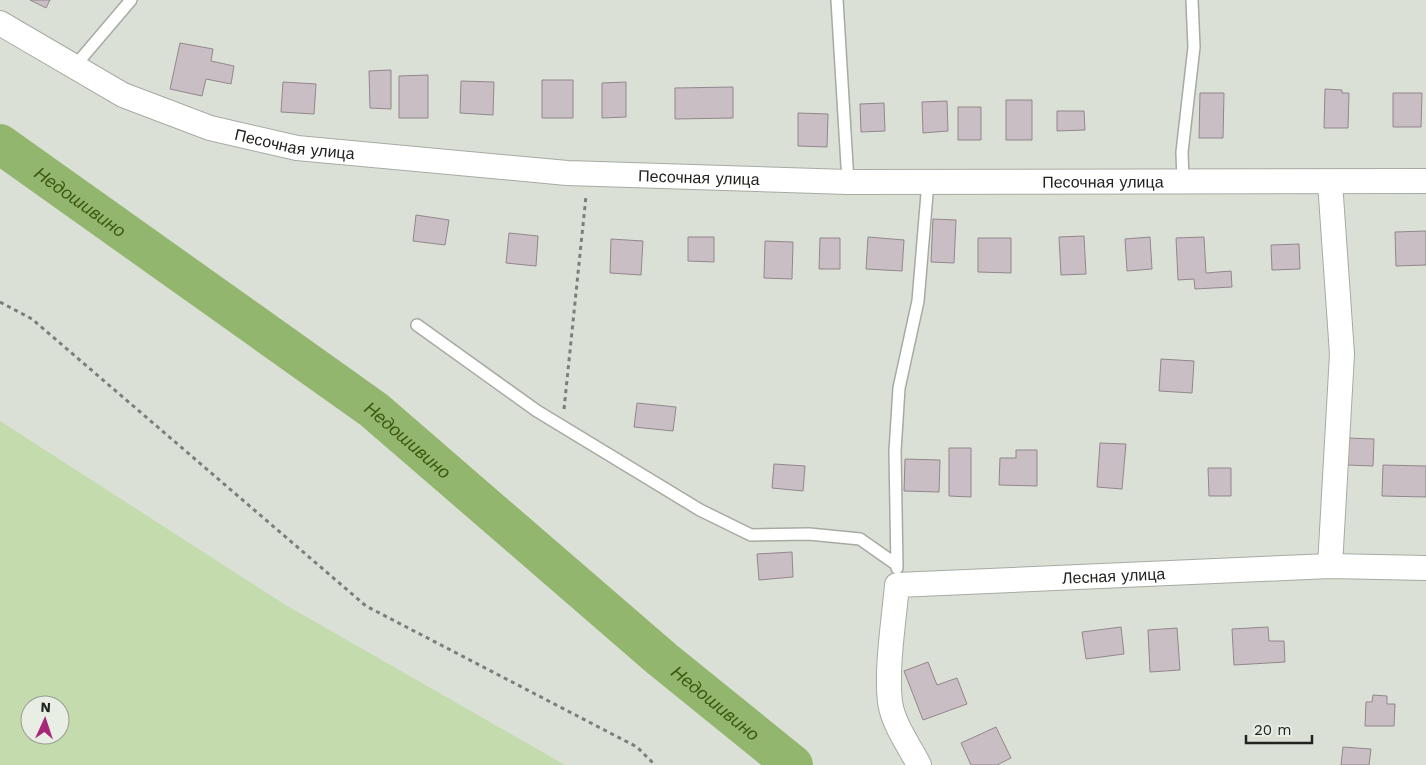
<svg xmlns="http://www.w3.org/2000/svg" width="1426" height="765" viewBox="0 0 1426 765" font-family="'Work Sans',sans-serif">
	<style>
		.green { fill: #c3dbad; fill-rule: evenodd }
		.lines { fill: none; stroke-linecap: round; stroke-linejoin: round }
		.river { stroke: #93b66f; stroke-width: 40 }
		.building { fill: #c9bec3; stroke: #92878c }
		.lane-casing { stroke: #a6aba2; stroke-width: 14 }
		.street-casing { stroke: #a6aba2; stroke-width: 26 }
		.path { stroke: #7c7f79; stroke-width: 3; stroke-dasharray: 4 4; stroke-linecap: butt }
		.lane { stroke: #fff; stroke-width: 11 }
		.street { stroke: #fff; stroke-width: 24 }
		.labels { text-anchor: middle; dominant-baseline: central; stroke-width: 4.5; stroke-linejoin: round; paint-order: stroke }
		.street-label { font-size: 16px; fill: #21231f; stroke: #e9eee4 }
		.water-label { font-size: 18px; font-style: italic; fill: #3b590b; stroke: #e9eee4 }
	</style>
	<rect width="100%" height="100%" fill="#dbe0d7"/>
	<path class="green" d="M0 421 284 604 565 765H0ZM30 705H60V735H30Z"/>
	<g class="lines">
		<path class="river" id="s1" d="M0 144 374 410 662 659 793 765"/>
	</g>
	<path class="building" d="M30 0H50L46 8Z
		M180 43 213 49 211 61 234 66 231 84 206 79 202 96 170 89Z
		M391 70V109L370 108 369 71Z
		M428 75V118H399V76Z
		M542 80H573V118H542Z
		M461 81 494 82 493 115 460 113Z
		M283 82 316 84 314 114 281 112Z
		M626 82V117L602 118V83Z
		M733 87V118L675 119V88Z
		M1325 89 1342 90V93H1349L1348 128H1324Z
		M1200 93H1224L1223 138H1199Z
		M1393 93H1422L1421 127H1393Z
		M1006 100H1032V140H1006Z
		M947 101 948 131 923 133 922 102Z
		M884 103 885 131 861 132 860 104Z
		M958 107H981V140H958Z
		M1057 111H1084L1085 130 1057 131Z
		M798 113 828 114 827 147 798 146Z
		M416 215 449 220 445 245 413 241Z
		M933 219 956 220 954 263 931 262Z
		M1426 231V265L1396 266 1395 232Z
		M509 233 538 236 536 266 506 263Z
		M1084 236 1086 274 1061 275 1059 237Z
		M688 237H714V262L688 261Z
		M868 237 904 240 902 271 866 269Z
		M1150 237 1152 269 1127 271 1125 239Z
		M1204 237 1206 273 1231 271 1232 287 1195 289 1194 279 1178 280 1176 238Z
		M820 238H840V269H819Z
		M978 238H1011V273L978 272Z
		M611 239 643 241 641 275 610 273Z
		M765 241 793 242 792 279 764 278Z
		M1299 244 1300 269 1272 270 1271 245Z
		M1161 359 1194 361 1192 393 1159 391Z
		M637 403 676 407 673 431 634 427Z
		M1348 438 1374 439 1373 466 1347 465Z
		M1100 443 1126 444 1122 489 1097 487Z
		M949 448H971V497L949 496Z
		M1016 450H1037V486L999 485 1000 458H1016Z
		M905 459 940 460 939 492 904 491Z
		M774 464 805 466 803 491 772 488Z
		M1383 465 1426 466V497L1382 496Z
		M1208 468H1231V496H1209Z
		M792 552 793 577 759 580 757 554Z
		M1121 627 1124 654 1086 659 1082 632Z
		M1268 627 1269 641H1284L1285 662 1234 665 1232 629Z
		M1177 628 1180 670 1150 672 1148 630Z
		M928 662 937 685 957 678 967 704 923 720 904 671Z
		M1373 695 1387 696V704H1395L1394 726H1365L1366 702H1372Z
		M996 727 1011 758 997 765H971L961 743Z
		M1343 747 1371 749 1369 765H1341Z"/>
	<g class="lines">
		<defs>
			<path id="lane" d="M837 0 848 182
				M74 67 131 0
				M1183 182 1182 152 1194 47 1192 0
				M417 325 537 411 700 510 751 535 809 534 860 539 897 565
				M897 568 895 451 899 388 918 301 928 182"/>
			<g id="street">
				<path id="s2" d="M0 23 123 95 210 128 297 148 567 173 848 182 1426 181"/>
				<path d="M1330 566 1342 354 1330 182"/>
				<path id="s3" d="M919 765C909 745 893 724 890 702 886 668 894 620 897 585L1330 566 1426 568"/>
			</g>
		</defs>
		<use href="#lane" class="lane-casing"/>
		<use href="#street" class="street-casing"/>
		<path class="path" d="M0 302 32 319 366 606 637 747 655 765
			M564 409 586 196"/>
		<use href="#lane" class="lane"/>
		<use href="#street" class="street"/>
	</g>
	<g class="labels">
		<g class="street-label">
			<text stroke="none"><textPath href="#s2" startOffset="322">Песочная улица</textPath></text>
			<text stroke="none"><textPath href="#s2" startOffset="728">Песочная улица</textPath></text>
			<text stroke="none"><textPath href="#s2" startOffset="1132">Песочная улица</textPath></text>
			<text stroke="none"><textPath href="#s3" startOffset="404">Лесная улица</textPath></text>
		</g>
		<g class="water-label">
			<text stroke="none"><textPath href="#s1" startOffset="99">Недошивино</textPath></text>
			<text stroke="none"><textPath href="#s1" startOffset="504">Недошивино</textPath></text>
			<text stroke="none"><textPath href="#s1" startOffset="909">Недошивино</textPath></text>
		</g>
	</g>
	<g transform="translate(45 720) rotate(3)"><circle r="24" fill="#e9eee4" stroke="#999d95"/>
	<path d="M0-4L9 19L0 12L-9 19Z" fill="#a62879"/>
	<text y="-8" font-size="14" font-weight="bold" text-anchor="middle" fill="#21231f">N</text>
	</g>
	<path d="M1246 735v8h66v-8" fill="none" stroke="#21231f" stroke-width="2.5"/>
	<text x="1254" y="735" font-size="15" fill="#21231f" stroke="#e9eee4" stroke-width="4" paint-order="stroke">20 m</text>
</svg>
